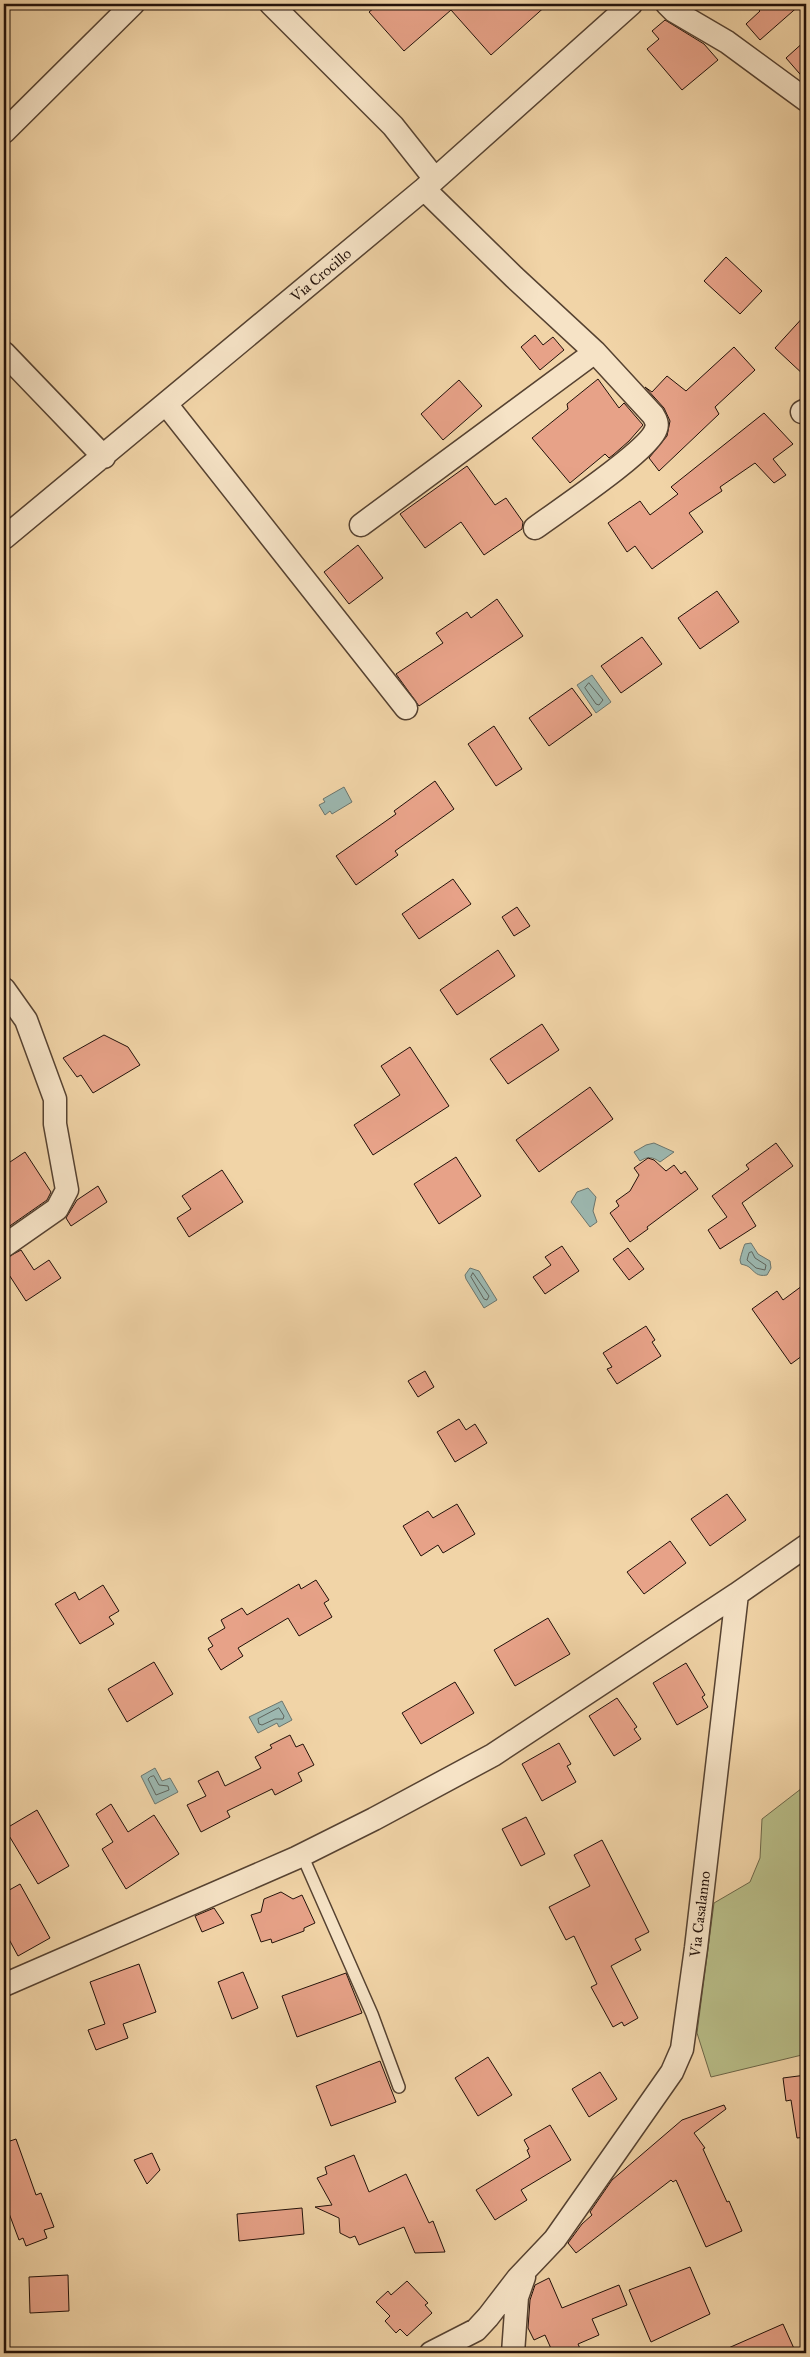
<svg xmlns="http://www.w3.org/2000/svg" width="810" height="2357" viewBox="0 0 810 2357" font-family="'IM FELL Great Primer',serif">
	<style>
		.green { fill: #b8bd88; stroke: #6d6749 }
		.water { fill: #9cb7af; stroke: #6b756d }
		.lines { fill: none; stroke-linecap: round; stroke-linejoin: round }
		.shore { stroke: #5f645c; stroke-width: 1 }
		.building { fill: #e7a288; stroke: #22110a }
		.service-casing { stroke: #564231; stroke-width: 14 }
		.minor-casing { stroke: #564231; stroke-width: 25 }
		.service { stroke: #f6e3c6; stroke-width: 11 }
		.minor { stroke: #f6e3c6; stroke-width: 22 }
		.labels { text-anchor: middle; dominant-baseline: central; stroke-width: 5; stroke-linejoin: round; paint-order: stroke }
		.street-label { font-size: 15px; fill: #22110a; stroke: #f6e3c6 }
	</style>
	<rect width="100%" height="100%" fill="#f1d4a7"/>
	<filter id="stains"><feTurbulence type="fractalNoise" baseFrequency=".004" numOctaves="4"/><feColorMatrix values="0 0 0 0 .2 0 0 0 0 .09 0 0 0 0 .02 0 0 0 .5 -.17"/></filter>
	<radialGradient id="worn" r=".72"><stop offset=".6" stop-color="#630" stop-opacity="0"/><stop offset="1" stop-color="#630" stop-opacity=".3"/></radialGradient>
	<path class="green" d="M806 1785V2054L711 2077 697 2033 714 1903 750 1882 760 1858 762 1819Z"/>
	<path class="water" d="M592 675 611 702 596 713 577 685Z
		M344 787 352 802 332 814 330 811 325 815 319 805 325 802 323 799Z
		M654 1143 674 1152 660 1162C653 1157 648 1156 640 1161L634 1152 646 1145Z
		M588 1188 596 1197 593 1211 597 1222 590 1227 571 1202 577 1192Z
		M751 1243 758 1254 770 1261 771 1268 767 1275C757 1277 755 1272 749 1267 746 1265 744 1265 741 1264L740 1260C740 1259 744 1245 745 1244Z
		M470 1268 479 1271 497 1300 484 1308 466 1279 465 1275Z
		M282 1701 292 1720 279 1727 277 1723 258 1733 249 1717Z
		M155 1768 162 1781 170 1778 178 1792 155 1804 141 1776Z"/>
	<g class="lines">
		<path class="shore" d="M589 683 603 700 599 705 596 704 585 688Z
			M752 1252 755 1258 766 1265 765 1270 756 1268 747 1260 749 1253Z
			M473 1273 489 1296 487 1300 484 1299 471 1277Z
			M279 1708 284 1716 283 1719H275L262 1725 259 1724 258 1719Z
			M154 1776 159 1785 168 1786 169 1790 156 1795 148 1779 150 1777Z"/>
	</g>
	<path class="building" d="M379 4H548L491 55 451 10 404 51 369 12Z
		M753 4H801L760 40 746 24 760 11Z
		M665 20 704 44 718 60 682 90 647 49 659 39 652 31Z
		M806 40V81L786 58Z
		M726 257 762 291 740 314 704 281Z
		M806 314V377L775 348Z
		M535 335 543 345 553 337 564 350 540 370 521 347Z
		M734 347 755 370 715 407 719 414 659 471 649 458 667 436 670 421 664 408 645 387 652 392 667 376 686 391Z
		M598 379 619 408 624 403 643 425 629 441 613 455 609 458 605 454 570 483 532 438 568 409 567 404Z
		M459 380 482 406 443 440 421 414Z
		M764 413 793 444 773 459 786 475 774 483 755 463 720 487 722 491 689 513 703 532 652 569 635 546 627 552 608 523 640 501 650 515 678 494 671 487Z
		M467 466 495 505 506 498 523 522 522 529 484 555 461 522 425 548 400 514Z
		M358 545 383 578 349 604 324 572Z
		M717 591 739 622 700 649 678 618Z
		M497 599 523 636 419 706 396 674 443 643 436 633 467 612 471 618Z
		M642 637 662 664 621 693 601 666Z
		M572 688 592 715 549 746 529 718Z
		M494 726 522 769 496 786 468 744Z
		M435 781 454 809 395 851 398 855 356 885 336 856 396 814 394 811Z
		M453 879 471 904 419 939 402 914Z
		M517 907 530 926 514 936 502 917Z
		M498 950 515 976 457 1015 440 990Z
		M542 1024 559 1050 508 1084 490 1059Z
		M104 1035 128 1047 140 1065 93 1093 81 1075 77 1077 63 1058Z
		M410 1047 449 1106 373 1155 354 1125 400 1095 381 1066Z
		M590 1087 613 1119 539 1172 516 1140Z
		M776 1143 793 1166 742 1203 756 1226 720 1249 708 1230 727 1217 712 1196 749 1169 746 1165Z
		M25 1152 51 1192 47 1200 4 1230V1166Z
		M456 1157 481 1196 439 1224 414 1184Z
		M648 1158 654 1160 666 1171 674 1165 681 1174 685 1171 698 1189 647 1227 648 1229 630 1242 610 1213 619 1206 616 1201 630 1191 639 1175 634 1168Z
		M222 1170 243 1202 189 1237 177 1218 191 1209 182 1196Z
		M98 1186 107 1202 71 1226 66 1218 77 1200Z
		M562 1246 579 1271 545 1294 533 1277 551 1265 545 1257Z
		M628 1248 644 1269 629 1280 613 1259Z
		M21 1250 34 1270 49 1260 61 1278 26 1301 4 1267V1259Z
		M806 1283V1353L791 1364 752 1309 777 1291 783 1300Z
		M646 1326 655 1340 652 1342 661 1356 617 1384 607 1369 612 1367 603 1353Z
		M425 1371 434 1387 418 1397 408 1381Z
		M459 1419 466 1430 475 1424 487 1443 455 1462 437 1432Z
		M727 1494 746 1520 710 1546 691 1519Z
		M457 1504 475 1534 443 1553 438 1545 421 1556 403 1526 428 1511 433 1518Z
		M670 1541 686 1563 644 1594 627 1572Z
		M316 1580 329 1600 324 1603 332 1617 299 1636 288 1618 238 1648 243 1656 221 1670 208 1649 213 1646 208 1638 225 1628 221 1620 242 1608 247 1615 299 1584 301 1589Z
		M103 1585 119 1611 109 1617 114 1624 80 1644 55 1604 75 1592 79 1600Z
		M548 1618 570 1654 515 1686 494 1650Z
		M154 1662 173 1694 127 1722 108 1689Z
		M686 1663 705 1695 702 1697 708 1707 677 1725 653 1683Z
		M455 1682 474 1713 421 1744 402 1713Z
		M617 1698 637 1727 634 1729 641 1739 614 1756 589 1716Z
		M290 1735 296 1747 303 1744 314 1765 298 1773 302 1781 275 1795 272 1789 227 1811 230 1817 201 1832 187 1805 206 1796 198 1781 218 1771 225 1786 261 1768 255 1757 272 1748 270 1745Z
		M559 1743 571 1764 567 1766 576 1782 542 1801 522 1764Z
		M111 1804 128 1832 154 1815 179 1854 126 1889 102 1849 113 1842 96 1814Z
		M37 1810 69 1866 38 1884 5 1829Z
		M526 1817 545 1854 521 1866 502 1829Z
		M602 1840 649 1932 635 1939 641 1950 611 1966 638 2018 624 2026 622 2022 613 2027 591 1987 597 1984 574 1936 566 1940 549 1907 590 1886 574 1855Z
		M20 1884 50 1938 18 1956 4 1930V1893Z
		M281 1892 293 1899 302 1895 315 1923 304 1928V1931L272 1943 271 1939 261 1942 251 1915 261 1912 264 1899Z
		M214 1908 224 1923 202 1932 195 1916Z
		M139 1964 156 2012 123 2024 128 2038 96 2050 88 2030 105 2024 90 1982Z
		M243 1972 258 2008 232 2019 218 1982Z
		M346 1973 362 2013 297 2037 282 1996Z
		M488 2057 512 2095 478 2116 455 2078Z
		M380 2061 396 2102 331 2126 316 2086Z
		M600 2072 617 2099 589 2117 572 2089Z
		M806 2075V2137L797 2138 791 2100 786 2101 783 2078Z
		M724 2105 726 2109 694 2133 705 2148 703 2149 727 2202 729 2201 742 2231 706 2247 676 2180 673 2182 671 2180 576 2253 568 2243 582 2224 592 2215 590 2212 612 2180 682 2120Z
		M550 2125 571 2160 521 2190 527 2200 495 2220 476 2190 530 2157 527 2150 529 2149 524 2140Z
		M16 2139 36 2195 41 2193 54 2227 44 2230 47 2238 26 2246 23 2238 19 2240 4 2200V2143Z
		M152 2153 160 2170 147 2184 134 2160Z
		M354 2155 369 2192 406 2174 429 2223 433 2221 445 2252 415 2253 404 2227 359 2245 355 2236 350 2238 340 2233 339 2218 315 2207 332 2205 317 2178 327 2174 325 2167Z
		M302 2208 304 2234 239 2241 237 2214Z
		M690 2267 710 2314 651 2342 629 2290Z
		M68 2275 69 2311 30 2313 29 2277Z
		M549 2278 562 2308 619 2285 627 2305 592 2319 599 2335 578 2344 582 2353H553L545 2335 534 2340 528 2328 530 2300 535 2285Z
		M407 2281 428 2303 425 2305 432 2313 407 2336 400 2329 396 2333 385 2321 390 2316 376 2302 388 2291 391 2295Z
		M783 2324 796 2353H717Z"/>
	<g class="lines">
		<defs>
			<path id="service" d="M302 1855 372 2014 399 2087"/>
			<path id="minor" d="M271 4 393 126 435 179
				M667 4 674 11 727 42 806 100
				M4 132 133 4
				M424 189 514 277 595 352 653 415C656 420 658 424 656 429 650 450 558 511 535 528
				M4 353 104 457
				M166 404 406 708
				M802 412 806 410
				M361 525 595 352
				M4 538 424 189 631 4
				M4 989 26 1020 55 1099V1124L67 1190 57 1209 4 1246
				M4 1985 296 1858 374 1819 493 1755 737 1594
				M431 2353 476 2330 488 2317 518 2278 555 2239 672 2072 682 2049 696 1948 737 1594 806 1546
				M513 2353 517 2297 524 2277"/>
		</defs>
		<use href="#service" class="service-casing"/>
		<use href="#minor" class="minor-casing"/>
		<use href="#service" class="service"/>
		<use href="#minor" class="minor"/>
	</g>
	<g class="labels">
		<g class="street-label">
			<text transform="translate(321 275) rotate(-40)">Via Crocillo</text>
			<text transform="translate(700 1914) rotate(-83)">Via Casalanno</text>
		</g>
	</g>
	<rect width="810" height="2357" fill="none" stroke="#f1d4a7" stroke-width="20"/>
	<rect x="5" y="5" width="800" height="2347" fill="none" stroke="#22110a" stroke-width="2.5"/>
	<rect x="10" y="10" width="790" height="2337" fill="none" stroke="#22110a"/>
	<rect width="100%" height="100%" filter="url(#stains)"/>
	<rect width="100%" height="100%" fill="url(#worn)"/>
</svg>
